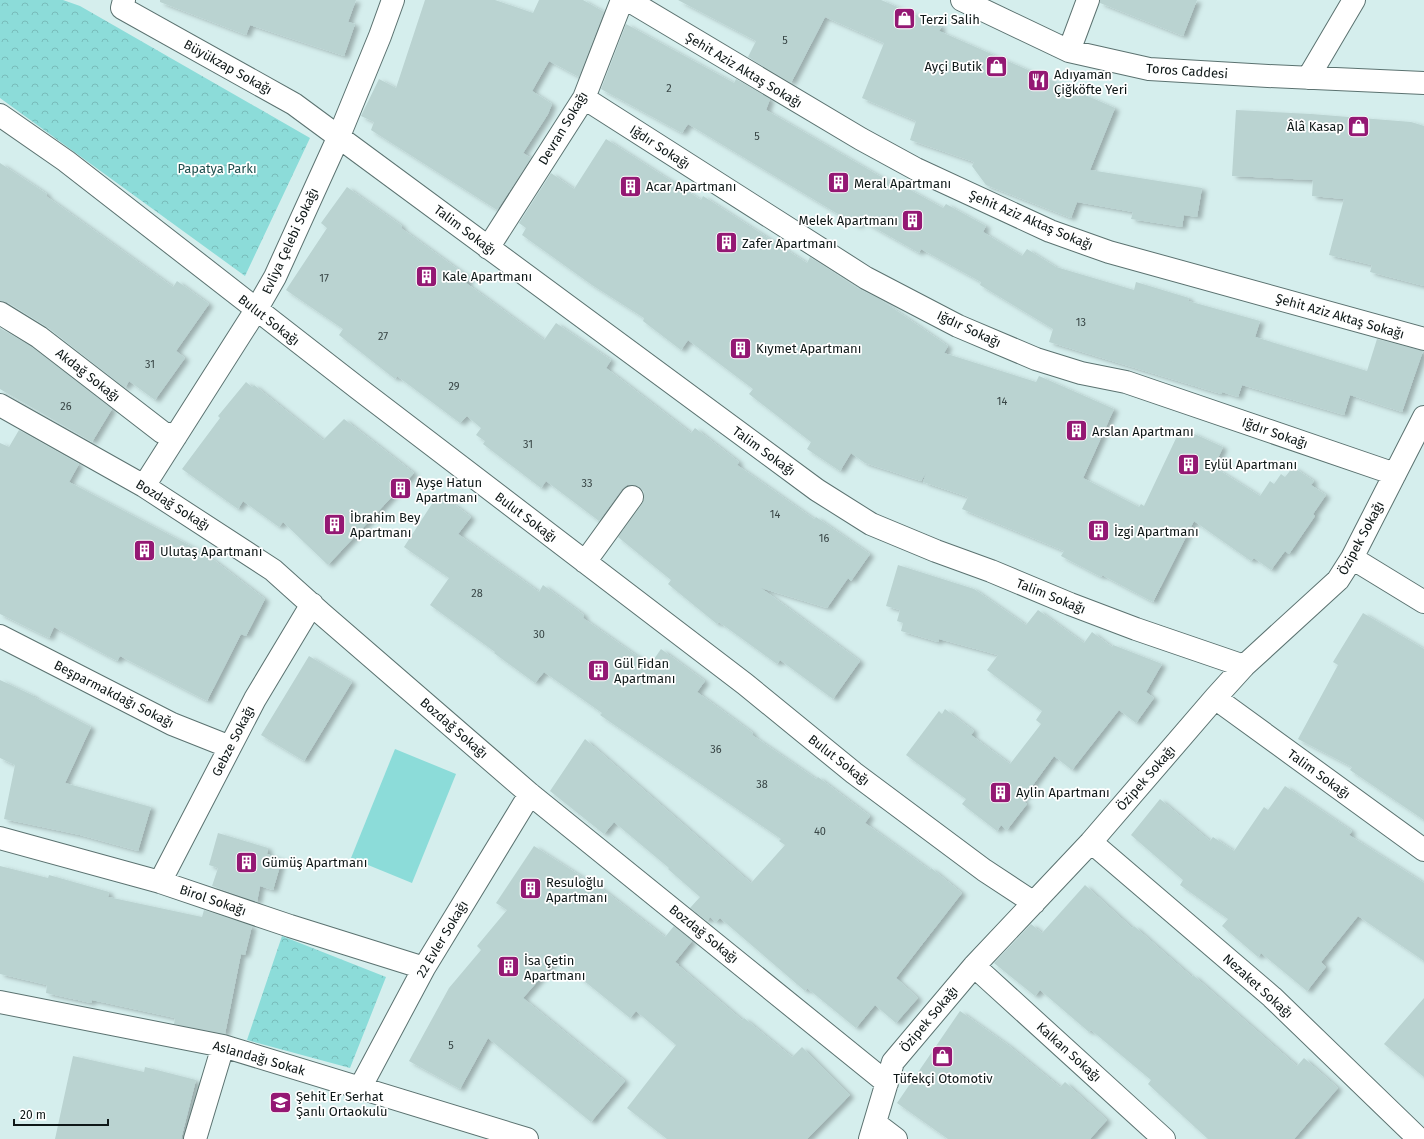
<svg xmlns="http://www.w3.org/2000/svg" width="1424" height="1139" viewBox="0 0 1424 1139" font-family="'Fira Sans',sans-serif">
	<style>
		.park { fill: url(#park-crowns) }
		.pitch { fill: #8cdcd9 }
		.building { fill: #bad3d1; filter: url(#shadow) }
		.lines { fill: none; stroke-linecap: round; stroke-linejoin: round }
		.minor-casing { stroke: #5b7270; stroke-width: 24 }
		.minor { stroke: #fff; stroke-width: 22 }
		.labels { text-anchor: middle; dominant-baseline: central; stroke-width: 3.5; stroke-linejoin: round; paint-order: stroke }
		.number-label { font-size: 11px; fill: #394646 }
		.poi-label { font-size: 13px; fill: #0e1717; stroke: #fff; text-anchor: start }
		.street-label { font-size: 13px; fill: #0e1717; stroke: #fff }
		.park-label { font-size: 13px; fill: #1d4f4e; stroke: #fff }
	</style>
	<defs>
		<pattern id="park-crowns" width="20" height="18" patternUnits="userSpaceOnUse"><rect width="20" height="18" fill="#8cdcd9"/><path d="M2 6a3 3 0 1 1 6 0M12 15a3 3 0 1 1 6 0" fill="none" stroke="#78bcba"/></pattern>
		<filter id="shadow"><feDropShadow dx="4.5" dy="2.5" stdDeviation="2" flood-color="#0004"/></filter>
	</defs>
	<rect width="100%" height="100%" fill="#d5eeed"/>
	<path class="park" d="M0 0H63L80 6 310 138 245 276 0 98Z
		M282 936 386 977 350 1068 247 1040Z"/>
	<path class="pitch" d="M395 749 456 774 412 883 351 858Z"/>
	<path class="building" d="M160 0H356L348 22 355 24 344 56 250 25 246 35 160 2Z
		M425 0H495L533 13 539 0H583L604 12 579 77 549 61 532 91 552 104 548 114 523 153 531 158 497 210 371 130 374 122 361 116 379 79 396 88Z
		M678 0H881L942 26 939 31 1115 108 1090 170 1202 188 1197 217 1184 215 1182 227 1131 219 1133 212 1077 202 1071 218 986 185 972 166 974 162 910 140 916 121 862 98 884 43 825 17 791 83 748 57 756 41Z
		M1100 0H1197L1183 36 1100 3Z
		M626 24 734 83 736 79 770 99 766 110 895 185 896 182 943 208 946 204 986 226 983 232 1022 256 1027 249 1056 267 1134 290 1136 282 1189 298 1188 301 1260 321 1255 337 1367 371 1377 339 1423 351 1402 412 1350 395 1344 415 1242 385 1238 397 1222 392 1221 394 1049 342 1053 329 980 285 981 282 921 249 919 253 861 220 858 226 688 124 682 133 601 89Z
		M1236 110 1311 114 1411 122 1424 126V286L1370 272 1372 265 1329 255 1344 199 1312 196 1313 180 1232 176Z
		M606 139 701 200 703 196 807 263 810 257 859 289 878 298 948 346 944 353 1036 382 1039 376 1114 409 1083 478 1139 507 1141 504 1144 506 1179 432 1189 436 1190 432 1223 447 1214 467 1260 496 1270 481 1274 484 1281 474 1285 477 1293 467 1314 481 1311 485 1326 495 1313 514 1315 516 1289 554 1285 551 1271 570 1254 558 1251 561 1194 521 1153 602 1102 575 1101 577 1061 556 1064 551 962 509 968 497 923 482 926 473 921 481 865 463 851 453 840 471 807 449 811 442 749 394 753 389 688 340 681 350 643 321 644 318 592 285 522 235 526 228 519 223 551 173 574 189Z
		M0 163 47 194 46 196 173 287 177 281 209 304 176 351 185 358 155 400 129 381 125 388 47 327 7 302 0 301Z
		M347 187 402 226 401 228 470 278 466 283 544 340 556 323 611 360 606 368 691 433 695 428 739 462 737 465 814 519 816 517 870 554 851 581 848 578 827 608 761 588 860 661 833 699 780 660 777 664 719 622 717 624 668 584 671 580 618 537 642 504 644 498V492L640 487 633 485H627L622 489 599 521 546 481 541 488 483 444 485 441 476 435 481 428 467 416 460 423 397 376 395 379 339 335 343 329 286 290 327 228 321 223Z
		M0 328 32 347 112 409 92 442 0 389Z
		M246 382 252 387 254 385 323 440 344 419 414 473 328 565 283 522 279 527 243 501 238 509 182 469 220 418 218 416Z
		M19 430 79 464 69 482 206 554 265 599 246 636 241 634 207 701 120 656 117 661 54 627 49 638 0 614V443L9 447Z
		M439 493 471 517 458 534 539 592 543 585 584 615 583 618 650 665 661 649 705 681 697 692 753 733 752 735 816 779 818 777 870 816 865 823 930 870 931 868 962 893 896 978 918 998 896 1023 875 1005 856 1028 807 988 805 991 720 918 716 922 710 917 707 921 690 908 700 897 668 869 669 868 614 822 604 834 550 791 585 739 751 883 785 845 779 841 781 839 600 715 602 713 544 672 535 683 494 653 495 652 430 605 449 578 404 547Z
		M898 565 974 589 1026 625 1038 610 1084 643 1092 632 1112 647 1113 645 1162 664 1146 692 1154 698 1136 723 1119 710 1072 770 1054 756 1022 800 1027 804 1007 830 1001 825 997 831 962 804 966 799 906 755 939 711 942 714 945 709 974 731 971 735 1010 764 1041 724 1036 720 1042 711 987 670 998 655 939 639 938 642 901 631 903 623 897 621 900 610 886 606Z
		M1363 613 1424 649V820L1350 770 1352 767 1298 739 1338 665 1333 662Z
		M309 656 352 682 304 761 261 735Z
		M0 680 34 696V697L91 727 65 783 151 807 138 851 80 835 4 819 15 765 0 758Z
		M1285 786 1352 831 1349 835 1424 883V961L1358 916 1321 962 1326 967 1307 991 1261 953 1258 957 1222 926 1228 919 1180 885 1183 880 1131 835 1160 799 1210 841 1213 837 1234 851 1264 807 1268 810Z
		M218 833 268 848 267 854 282 859 273 890 260 886 257 902 212 886 218 868 209 865Z
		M534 846 587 880 588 878 665 937 674 926 692 941 675 962 679 965V966L742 1020 744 1018 792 1057 802 1047 850 1095 807 1139H667L627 1108 676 1045 636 1011 630 1018 557 959 523 998 625 1081 591 1122 488 1038 460 1089 409 1061 449 988 481 950 477 946 507 910 496 903Z
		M0 866 48 878 49 875 109 892 108 897 202 917 204 910 252 926 245 955 241 954 225 1034 174 1024 175 1018 92 1000 91 1003 46 993 47 985 0 974Z
		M1085 885 1132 928 1134 926 1192 977 1193 975 1297 1066 1304 1058 1338 1088 1294 1139H1208L1148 1084 1151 1080 1091 1030 1089 1032 1040 990 1035 996 994 963 1031 924 1042 933Z
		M1424 998V1077L1384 1044Z
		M960 1011 1008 1045 1060 1087 1065 1082 1107 1120 1090 1139H948L897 1103Z
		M73 1056 144 1072 145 1067 196 1080 181 1139H55Z"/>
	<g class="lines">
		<defs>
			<path id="minor" d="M124 0 122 8 294 104 817 490 871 524 936 551 991 571 1070 604 1136 629 1244 666
				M628 0 861 139 916 169 1050 231 1109 252 1424 339
				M962 0 1069 51 1149 69 1268 76 1424 83
				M1069 51 1088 0
				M1308 78 1354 0
				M584 98 866 278 958 326 1036 359 1081 373 1126 382 1395 474
				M0 115 66 161 359 389 745 684 854 773 984 870 1034 903
				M488 248 584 98 622 0
				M0 313 39 337 162 432 176 436
				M0 405 144 486 273 570 322 614 530 794 887 1083
				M144 486 256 310 275 277 339 136 380 36 393 0
				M1352 558 1424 602
				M585 562 632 497
				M0 636 172 724 230 747
				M1215 698 1424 850
				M0 838 160 882 290 926 424 968
				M1091 842 1272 997 1419 1139
				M160 882 255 699 312 604
				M974 966 1164 1139
				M0 1002 223 1046 527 1139
				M360 1088 424 968 530 794
				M875 1123 896 1139
				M195 1139 223 1046
				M870 1139 893 1062 974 966 1091 842 1215 698 1244 666 1338 580 1352 558 1424 417"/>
		</defs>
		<use href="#minor" class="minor-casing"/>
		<use href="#minor" class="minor"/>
	</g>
	<defs>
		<symbol id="shop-square" viewBox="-11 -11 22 22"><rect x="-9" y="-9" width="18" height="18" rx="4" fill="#941873" stroke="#fff"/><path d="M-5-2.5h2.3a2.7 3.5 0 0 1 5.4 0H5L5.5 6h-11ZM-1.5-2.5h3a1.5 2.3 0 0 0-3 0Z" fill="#fff"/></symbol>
		<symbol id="restaurant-square" viewBox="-11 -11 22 22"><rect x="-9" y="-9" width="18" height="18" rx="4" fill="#941873" stroke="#fff"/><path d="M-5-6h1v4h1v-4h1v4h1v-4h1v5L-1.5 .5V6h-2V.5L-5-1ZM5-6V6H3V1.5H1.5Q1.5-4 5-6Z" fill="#fff"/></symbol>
		<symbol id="building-square" viewBox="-11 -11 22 22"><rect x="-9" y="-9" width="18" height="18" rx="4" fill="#941873" stroke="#fff"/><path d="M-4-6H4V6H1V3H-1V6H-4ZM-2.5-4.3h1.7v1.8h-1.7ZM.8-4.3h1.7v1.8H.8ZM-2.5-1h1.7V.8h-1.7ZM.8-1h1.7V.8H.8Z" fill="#fff"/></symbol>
		<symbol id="school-square" viewBox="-11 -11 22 22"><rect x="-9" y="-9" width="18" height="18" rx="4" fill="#941873" stroke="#fff"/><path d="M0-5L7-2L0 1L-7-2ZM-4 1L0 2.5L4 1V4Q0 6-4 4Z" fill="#fff"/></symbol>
	</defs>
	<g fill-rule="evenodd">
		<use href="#shop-square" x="892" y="6" width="25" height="25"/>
		<use href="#shop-square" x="984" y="54" width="25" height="25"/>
		<use href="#restaurant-square" x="1026" y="68" width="25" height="25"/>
		<use href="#shop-square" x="1346" y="114" width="25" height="25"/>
		<use href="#building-square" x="826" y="170" width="25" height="25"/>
		<use href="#building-square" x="618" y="174" width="25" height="25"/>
		<use href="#building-square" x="900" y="208" width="25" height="25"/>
		<use href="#building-square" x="714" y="230" width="25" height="25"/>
		<use href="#building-square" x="414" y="264" width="25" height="25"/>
		<use href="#building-square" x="728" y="336" width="25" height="25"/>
		<use href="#building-square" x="1064" y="418" width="25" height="25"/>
		<use href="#building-square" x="1176" y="452" width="25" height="25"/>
		<use href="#building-square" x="388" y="476" width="25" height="25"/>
		<use href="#building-square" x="322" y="512" width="25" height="25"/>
		<use href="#building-square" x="1086" y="518" width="25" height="25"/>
		<use href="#building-square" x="132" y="538" width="25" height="25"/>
		<use href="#building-square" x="586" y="658" width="25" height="25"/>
		<use href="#building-square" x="988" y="780" width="25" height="25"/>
		<use href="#building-square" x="234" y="850" width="25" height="25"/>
		<use href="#building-square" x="518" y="876" width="25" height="25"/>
		<use href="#building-square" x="496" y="954" width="25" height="25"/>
		<use href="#shop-square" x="930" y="1044" width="25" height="25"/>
		<use href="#school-square" x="268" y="1090" width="25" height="25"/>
	</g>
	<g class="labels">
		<g class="number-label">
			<text x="785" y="40">5</text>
			<text x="669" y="88">2</text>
			<text x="757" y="136">5</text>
			<text x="324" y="278">17</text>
			<text x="1081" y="322">13</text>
			<text x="383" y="336">27</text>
			<text x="150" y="364">31</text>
			<text x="454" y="386">29</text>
			<text x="1002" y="401">14</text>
			<text x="66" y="406">26</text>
			<text x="528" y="444">31</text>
			<text x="587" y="483">33</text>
			<text x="775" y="514">14</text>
			<text x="824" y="538">16</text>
			<text x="477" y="593">28</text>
			<text x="539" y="634">30</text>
			<text x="716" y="749">36</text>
			<text x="762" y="784">38</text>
			<text x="820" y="831">40</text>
			<text x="451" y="1045">5</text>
		</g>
		<g class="poi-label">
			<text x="920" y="19">Terzi Salih</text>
			<text x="982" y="66" text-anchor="end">Ayçi Butik</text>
			<text x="1054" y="74">Adıyaman<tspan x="1054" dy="15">Çiğköfte Yeri</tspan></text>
			<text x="1344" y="126" text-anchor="end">Âlâ Kasap</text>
			<text x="854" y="183">Meral Apartmanı</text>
			<text x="646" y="186">Acar Apartmanı</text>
			<text x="898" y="220" text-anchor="end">Melek Apartmanı</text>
			<text x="742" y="243">Zafer Apartmanı</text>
			<text x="442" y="276">Kale Apartmanı</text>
			<text x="756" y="348">Kıymet Apartmanı</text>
			<text x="1092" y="431">Arslan Apartmanı</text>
			<text x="1204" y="464">Eylül Apartmanı</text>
			<text x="416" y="482">Ayşe Hatun<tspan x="416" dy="15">Apartmanı</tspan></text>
			<text x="350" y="517">İbrahim Bey<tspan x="350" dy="15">Apartmanı</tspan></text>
			<text x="1114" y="531">İzgi Apartmanı</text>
			<text x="160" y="551">Ulutaş Apartmanı</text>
			<text x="614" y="663">Gül Fidan<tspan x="614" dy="15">Apartmanı</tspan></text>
			<text x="1016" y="792">Aylin Apartmanı</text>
			<text x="262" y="862">Gümüş Apartmanı</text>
			<text x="546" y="882">Resuloğlu<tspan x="546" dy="15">Apartmanı</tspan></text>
			<text x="524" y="960">İsa Çetin<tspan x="524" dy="15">Apartmanı</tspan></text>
			<text x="943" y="1078" text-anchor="middle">Tüfekçi Otomotiv</text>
			<text x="296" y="1096">Şehit Er Serhat<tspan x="296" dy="15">Şanlı Ortaokulu</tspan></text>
		</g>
		<g class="street-label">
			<text transform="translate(228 67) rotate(29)">Büyükzap Sokağı</text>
			<text transform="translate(744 70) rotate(31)">Şehit Aziz Aktaş Sokağı</text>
			<text transform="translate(1187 71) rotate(4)">Toros Caddesi</text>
			<text transform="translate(563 128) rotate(-59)">Devran Sokağı</text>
			<text transform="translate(660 147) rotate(33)">Iğdır Sokağı</text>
			<text transform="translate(1031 220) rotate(23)">Şehit Aziz Aktaş Sokağı</text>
			<text transform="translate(465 230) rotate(37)">Talim Sokağı</text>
			<text transform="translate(290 241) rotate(-65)">Evliya Çelebi Sokağı</text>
			<text transform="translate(1340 316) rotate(16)">Şehit Aziz Aktaş Sokağı</text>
			<text transform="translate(269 320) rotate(38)">Bulut Sokağı</text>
			<text transform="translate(969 329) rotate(25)">Iğdır Sokağı</text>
			<text transform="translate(88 375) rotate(38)">Akdağ Sokağı</text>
			<text transform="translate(1275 433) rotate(19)">Iğdır Sokağı</text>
			<text transform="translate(764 451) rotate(36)">Talim Sokağı</text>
			<text transform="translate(173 505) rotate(32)">Bozdağ Sokağı</text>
			<text transform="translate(526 517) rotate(37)">Bulut Sokağı</text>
			<text transform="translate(1361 538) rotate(-62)">Özipek Sokağı</text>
			<text transform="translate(1051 596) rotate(22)">Talim Sokağı</text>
			<text transform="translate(114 694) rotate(27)">Beşparmakdağı Sokağı</text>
			<text transform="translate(454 728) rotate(41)">Bozdağ Sokağı</text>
			<text transform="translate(233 741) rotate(-63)">Gebze Sokağı</text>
			<text transform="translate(839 760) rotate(38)">Bulut Sokağı</text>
			<text transform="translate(1319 774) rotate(36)">Talim Sokağı</text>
			<text transform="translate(1146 778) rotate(-49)">Özipek Sokağı</text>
			<text transform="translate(213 900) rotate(19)">Birol Sokağı</text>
			<text transform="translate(704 934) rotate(39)">Bozdağ Sokağı</text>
			<text transform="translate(442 939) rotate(-59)">22 Evler Sokağı</text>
			<text transform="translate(1258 986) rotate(42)">Nezaket Sokağı</text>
			<text transform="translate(929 1019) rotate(-50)">Özipek Sokağı</text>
			<text transform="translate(1069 1052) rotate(42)">Kalkan Sokağı</text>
			<text transform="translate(259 1058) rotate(16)">Aslandağı Sokak</text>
		</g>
		<g class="park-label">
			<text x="217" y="168">Papatya Parkı</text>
		</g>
	</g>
	<path d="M14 1119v6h94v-6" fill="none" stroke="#0e1717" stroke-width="2"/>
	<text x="20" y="1119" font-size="12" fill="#0e1717" stroke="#ffffff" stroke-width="3" paint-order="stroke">20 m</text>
</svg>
